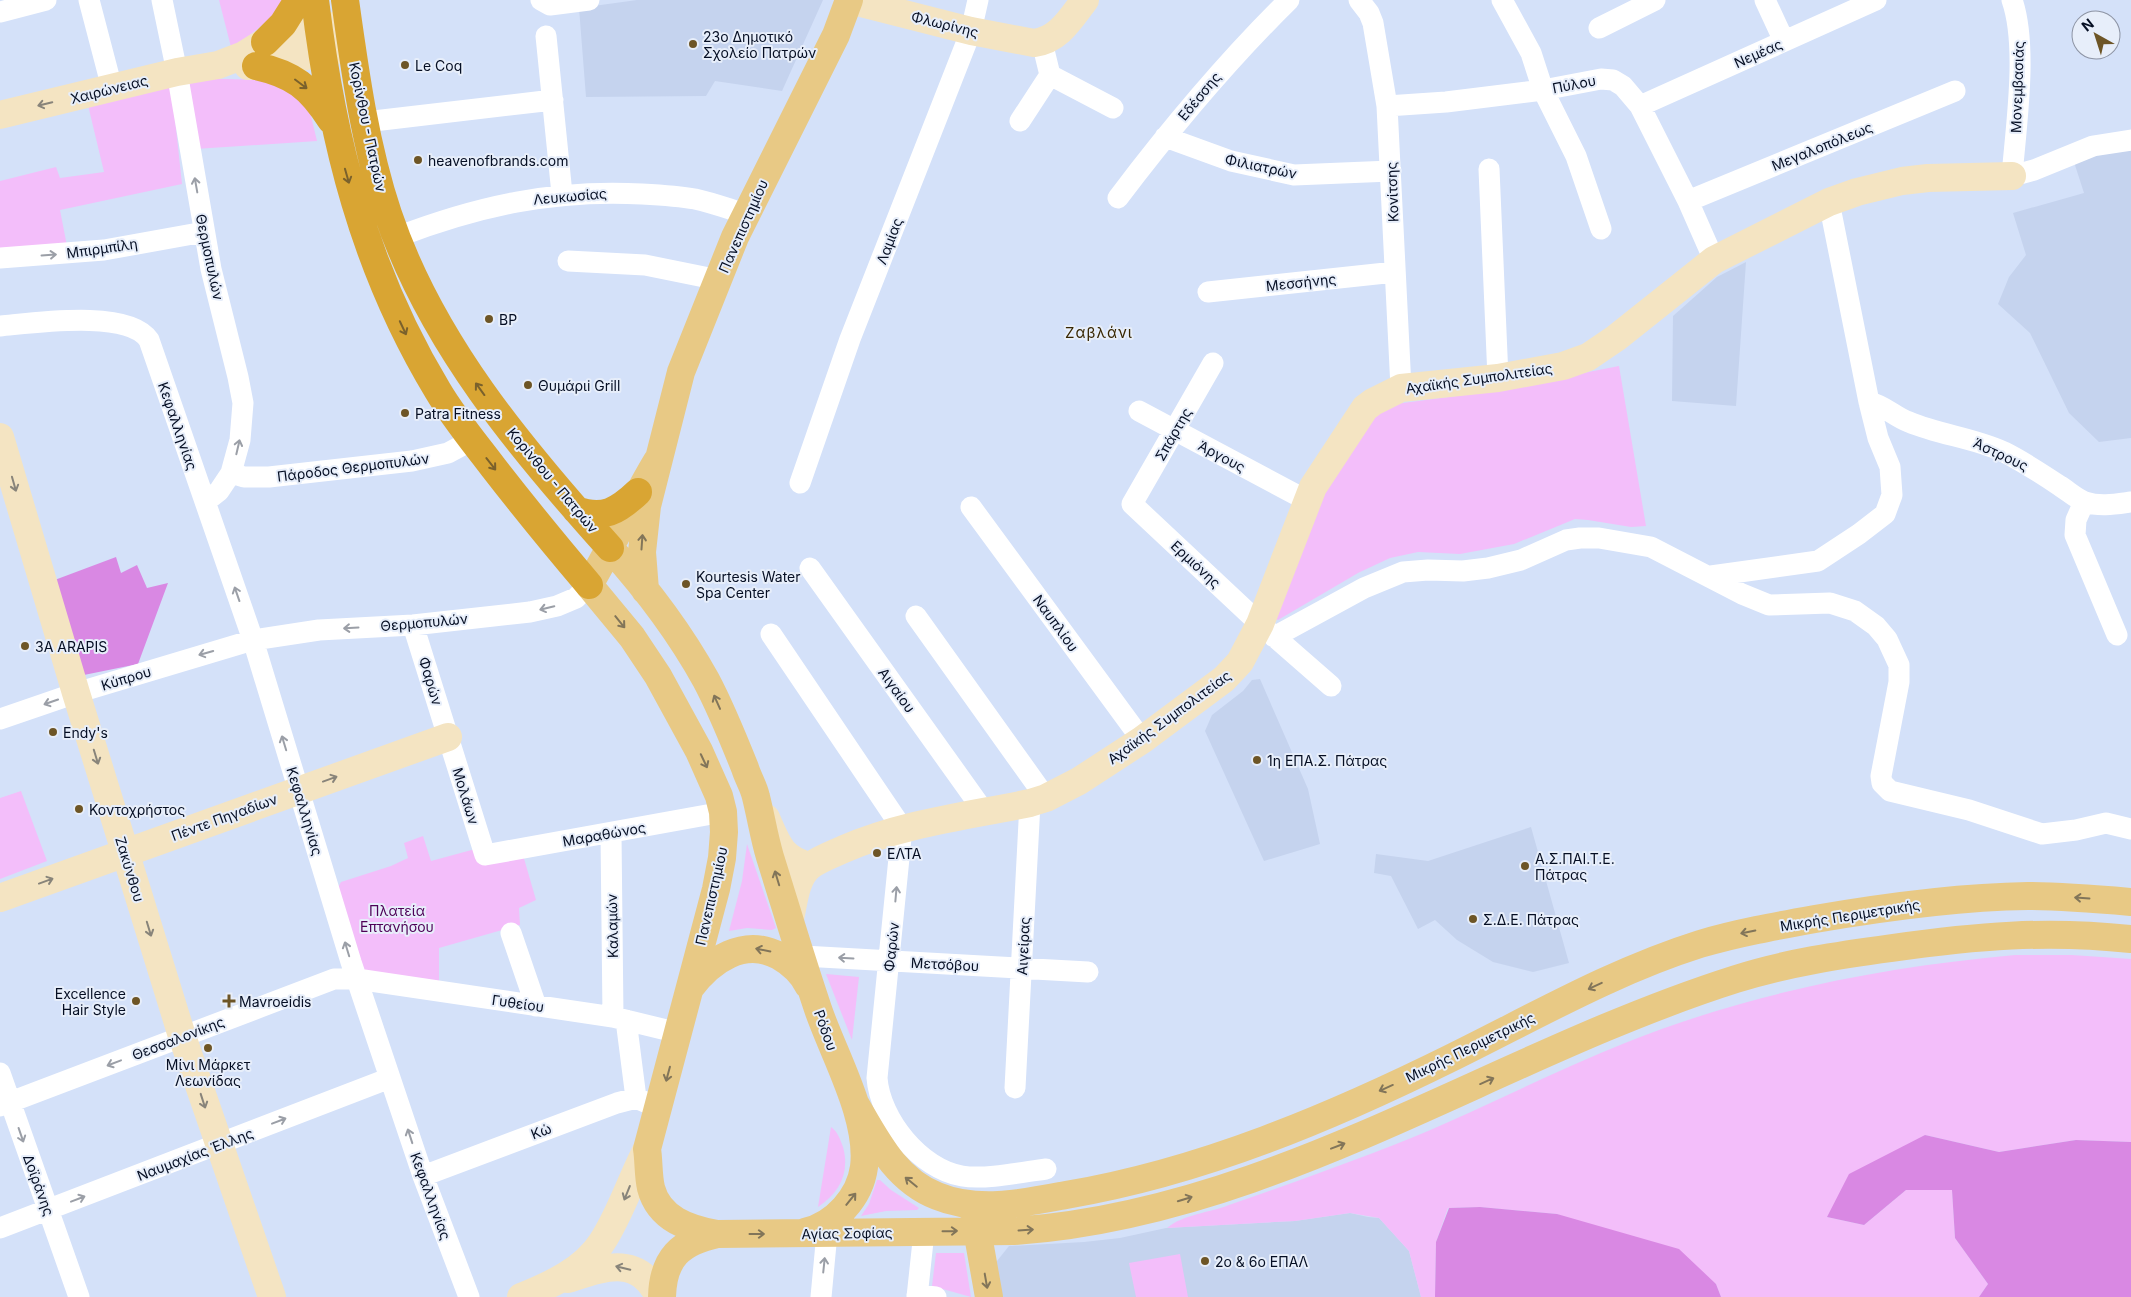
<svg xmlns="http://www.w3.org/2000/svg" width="2131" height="1297" viewBox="0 0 2131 1297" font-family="Inter,sans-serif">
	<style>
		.built { fill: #c5d3ee }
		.green { fill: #f3befa }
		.forest { fill: #d988e3 }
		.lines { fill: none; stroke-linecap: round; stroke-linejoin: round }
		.street { stroke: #fff; stroke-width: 21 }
		.secondary { stroke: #f4e4c2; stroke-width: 28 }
		.primary { stroke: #e8c985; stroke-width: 28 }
		.highway { stroke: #d9a533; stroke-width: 28 }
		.oneway { stroke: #7a612c }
		.oneway2 { stroke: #88847a }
		.oneway3 { stroke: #9b9fa7 }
		.oneway4 { stroke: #827559 }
		.poi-dot { fill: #6d5526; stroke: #e7eefa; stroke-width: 2 }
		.labels { text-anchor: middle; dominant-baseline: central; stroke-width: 4; stroke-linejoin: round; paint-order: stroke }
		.street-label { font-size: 14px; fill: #050e23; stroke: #e7eefa }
		.poi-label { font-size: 14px; fill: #050e23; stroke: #e7eefa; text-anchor: start }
		.park-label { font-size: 14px; fill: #4e0057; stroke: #e7eefa }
		.neighbourhood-label { font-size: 15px; letter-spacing: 1px; fill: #372600; stroke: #e7eefa }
	</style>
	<rect width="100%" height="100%" fill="#d4e1f9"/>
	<path class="built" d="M637 0H823L782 91 715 81 706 96 586 97 579 8Z
		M2131 145V438L2099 442 2069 413 2030 333 1998 304 2009 277 2026 255 2013 213 2084 193 2074 162Z
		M1746 262 1736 406 1672 401 1673 316 1717 277Z
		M1260 679 1308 789 1320 844 1264 861 1205 731 1212 715 1243 691 1252 680Z
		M1531 827 1569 963 1533 972 1493 962 1457 940 1435 920 1418 929 1391 876 1374 873 1376 854 1428 861Z
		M1350 1213 1368 1217 1379 1218 1409 1251 1421 1297H999L993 1266 1009 1246 1084 1242 1120 1238 1166 1228 1295 1221Z"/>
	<path class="green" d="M219 0H284C270 22 252 34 231 47Z
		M185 78 265 80 281 84 309 108 317 141 195 149Z
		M171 82 182 184 60 210 67 246 0 251V181L56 167 60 178 104 172 87 101Z
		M1619 366 1646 526 1631 527 1588 520 1575 519 1514 544 1460 554 1418 552 1390 558 1358 573 1278 620 1272 617 1299 518 1365 408 1487 392Z
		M21 791 47 861 0 879V798Z
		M423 836 431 861 479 848 523 855 536 900 519 908 520 925 439 948V981L359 970 335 893 341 882 391 866 408 858 404 843Z
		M747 844 776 928 772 930 747 928 729 931 742 881Z
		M2015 955H2072L2131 959V1142L2076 1140 1999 1152 1925 1135 1827 1217 1864 1225 1906 1190H1952L1955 1238 1988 1284 1979 1297H1721L1716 1284 1557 1214 1480 1207 1448 1208 1436 1242 1435 1297H1421L1409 1251 1379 1218 1350 1213 1295 1221 1167 1228C1184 1214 1209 1213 1229 1205 1278 1188 1326 1171 1373 1153 1459 1121 1540 1077 1625 1043 1750 993 1882 967 2015 955Z
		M826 974 859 977 852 1040Z
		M831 1127C838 1132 840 1139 843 1147 850 1172 840 1193 818 1207Z
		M877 1180H880L891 1190 919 1208 917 1210 886 1211 861 1216 869 1204Z
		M936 1253H964L971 1297 932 1286Z
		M1180 1254 1188 1297H1136L1129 1263Z"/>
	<path class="forest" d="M116 557 121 573 137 565 147 588 168 583 138 664 79 676 52 581Z
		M1925 1135 1999 1152 2076 1140 2131 1142V1297H1979L1988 1284 1955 1238 1952 1190H1906L1864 1225 1827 1217 1849 1174Z
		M1480 1207 1557 1214 1679 1249 1716 1284 1721 1297H1435L1436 1242 1449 1208Z"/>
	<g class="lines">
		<path class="street" d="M89 0 112 88
			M162 0 177 72 211 269 238 377 243 403 240 440 231 473 219 491 205 502
			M541 0 550 5 589 0
			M1359 0 1369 13 1373 23 1387 106 1401 388
			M1502 0 1531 53 1543 90 1576 156 1601 229
			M1765 0 1784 41
			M2012 0C2028 46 2016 126 2012 176L2034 170 2093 146 2131 140
			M0 12 46 0
			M1599 28 1655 0
			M546 36 562 194
			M1050 75 1113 108
			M1387 106 1446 102 1543 90 1601 79 1613 80 1623 86 1640 106 1688 201 1714 260
			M1640 106 1876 0
			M1020 121 1050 75 1042 42
			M365 122 553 100
			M1165 137 1231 161 1294 175 1391 171
			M1489 169 1498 378
			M1118 198C1171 128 1226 62 1289 0
			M1688 201 1955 91
			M397 237C478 206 555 189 642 194 660 195 678 196 695 199 713 203 729 209 746 214
			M0 258 104 250 204 232
			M568 261 645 265 719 280
			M1208 292 1395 272
			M0 326C34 323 129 309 149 340L253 640 351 962 423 1176 469 1297
			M1213 363 1132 504 1260 624 1331 686
			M1869 402C1884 405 1895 417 1909 422 1940 435 1974 438 2004 452 2024 462 2042 474 2060 486 2068 491 2077 499 2085 502 2100 507 2116 504 2131 502
			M1139 411 1306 500
			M231 473 244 477H269L412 461 448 453 472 440
			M800 483 850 339 971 31 978 0
			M2084 502 2076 520 2075 535 2117 635
			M971 507 1142 740
			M810 568 985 813
			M1711 576 1818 561 1859 534 1885 514 1892 495 1890 467 1878 438 1869 402 1829 202
			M916 616 1046 798
			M413 625 485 855 723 812
			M771 634 902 828 877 1078C880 1119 920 1169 962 1176 985 1180 1023 1172 1046 1169
			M1274 637 1364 588 1403 572 1428 570 1463 571 1488 568 1521 560 1566 540 1580 538H1599L1651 547 1742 594 1769 605 1830 603 1855 611 1876 626 1887 639 1899 665V682L1881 776 1882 783 1890 791 1969 810 2042 834 2076 830 2106 823 2131 829
			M0 719 76 693 253 640 319 630 413 625 530 612 557 606 576 598 589 585
			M611 834 613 1017
			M511 933 536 1006
			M803 956 1088 972
			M626 1020 636 1098
			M0 1073 79 1297
			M1015 1088 1030 803
			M0 1106 334 979H357L613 1017 679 1033
			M423 1176 617 1103 636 1098 659 1108
			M0 1228 390 1078
			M917 1295 936 1297
			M821 1297 827 1233
			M917 1297 924 1232"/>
		<path class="secondary" d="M849 0 971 31 1034 43C1059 40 1071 18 1085 0
			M248 66H256L352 47
			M0 115 177 72 218 65 244 55 265 42 348 23
			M0 437 76 693 182 1036 272 1297
			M766 818C777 843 781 859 810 866
			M0 898 448 737
			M790 919C794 902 795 878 810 866 819 859 833 854 844 849 904 823 967 816 1030 803L1046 798 1079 781 1142 740 1224 679 1240 662 1260 624 1313 487 1365 408 1373 402 1401 388 1498 378 1563 366 1588 357 1616 338 1714 260 1829 202 1857 192 1902 181 1928 178 2012 176
			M568 1279C605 1267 638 1254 659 1297
			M521 1297C551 1285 584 1270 602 1242 621 1213 631 1179 647 1149"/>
		<path class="primary" d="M657 461C633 501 613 544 589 585L632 637 658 676 699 751 719 796 723 812 724 832 722 858 716 889 647 1149C649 1161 648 1175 651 1188 659 1219 689 1229 717 1234L1014 1231C1274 1213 1493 1056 1736 979 1786 963 1840 955 1892 948 1976 936 2046 930 2131 939
			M610 548C646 588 680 633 706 680 721 708 733 738 745 768 748 778 754 787 756 797 761 817 764 837 770 857 786 908 801 959 818 1009 834 1056 870 1117 864 1167 860 1197 835 1225 805 1232
			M645 590 642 552 647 506 681 372 735 237 836 35 849 0
			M690 988C711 960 744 937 779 956 791 963 802 973 808 985
			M856 1105C877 1141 896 1180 937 1196 978 1213 1024 1203 1066 1195 1202 1172 1332 1117 1455 1056 1536 1016 1614 971 1700 944 1737 933 1776 926 1815 919 1885 907 1956 897 2028 896 2062 896 2097 899 2131 902
			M974 1213 989 1297
			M662 1297C663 1258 680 1242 717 1234"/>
		<path class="highway" d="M315 0C332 140 364 269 438 391 454 418 474 442 493 467 524 507 556 546 589 585
			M345 0C355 72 365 145 388 214 431 342 521 449 610 548
			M265 42 283 24 298 0
			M256 66C293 74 310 87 331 120
			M576 510C603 520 618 511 638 492"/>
	</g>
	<defs><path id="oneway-shaft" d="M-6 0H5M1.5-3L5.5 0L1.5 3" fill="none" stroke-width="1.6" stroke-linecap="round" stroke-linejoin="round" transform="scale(1.25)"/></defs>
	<g class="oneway">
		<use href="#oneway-shaft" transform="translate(301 84) rotate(37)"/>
		<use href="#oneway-shaft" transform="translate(347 176) rotate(74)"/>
		<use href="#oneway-shaft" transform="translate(403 328) rotate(65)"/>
		<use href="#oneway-shaft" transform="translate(480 389) rotate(-126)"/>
		<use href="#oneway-shaft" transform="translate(491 464) rotate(52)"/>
	</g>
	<g class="oneway2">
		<use href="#oneway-shaft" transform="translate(45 104) rotate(166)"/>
		<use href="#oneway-shaft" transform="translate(14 484) rotate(74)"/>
		<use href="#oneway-shaft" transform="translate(96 757) rotate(73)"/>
		<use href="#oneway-shaft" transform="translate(330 779) rotate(-20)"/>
		<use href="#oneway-shaft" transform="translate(46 881) rotate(-20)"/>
		<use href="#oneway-shaft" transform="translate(149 929) rotate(73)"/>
		<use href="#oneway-shaft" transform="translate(203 1101) rotate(72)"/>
		<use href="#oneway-shaft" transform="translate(627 1193) rotate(112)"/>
		<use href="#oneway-shaft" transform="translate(623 1268) rotate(-166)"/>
	</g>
	<g class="oneway3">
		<use href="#oneway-shaft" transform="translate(196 185) rotate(-100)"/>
		<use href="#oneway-shaft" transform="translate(49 255) rotate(-4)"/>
		<use href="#oneway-shaft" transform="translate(238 447) rotate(-77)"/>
		<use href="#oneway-shaft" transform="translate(237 594) rotate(-109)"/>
		<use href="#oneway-shaft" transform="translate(547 608) rotate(167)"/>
		<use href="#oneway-shaft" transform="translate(351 628) rotate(177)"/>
		<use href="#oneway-shaft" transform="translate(206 653) rotate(164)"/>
		<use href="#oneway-shaft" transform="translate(51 702) rotate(161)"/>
		<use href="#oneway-shaft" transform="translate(284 743) rotate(-107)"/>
		<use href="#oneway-shaft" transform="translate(896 894) rotate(-85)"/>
		<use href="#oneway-shaft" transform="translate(347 949) rotate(-107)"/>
		<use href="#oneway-shaft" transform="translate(846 958) rotate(-177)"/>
		<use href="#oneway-shaft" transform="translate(114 1063) rotate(159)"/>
		<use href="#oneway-shaft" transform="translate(279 1121) rotate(-21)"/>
		<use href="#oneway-shaft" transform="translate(21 1135) rotate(71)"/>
		<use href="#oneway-shaft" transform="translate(410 1136) rotate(-108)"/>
		<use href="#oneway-shaft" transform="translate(78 1199) rotate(-21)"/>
		<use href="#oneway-shaft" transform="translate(824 1265) rotate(-84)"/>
	</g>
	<g class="oneway4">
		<use href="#oneway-shaft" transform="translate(642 542) rotate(-86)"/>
		<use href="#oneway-shaft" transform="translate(620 622) rotate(51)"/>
		<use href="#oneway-shaft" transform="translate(717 702) rotate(-114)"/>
		<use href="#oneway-shaft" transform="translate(704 761) rotate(65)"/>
		<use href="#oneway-shaft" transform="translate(777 878) rotate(-107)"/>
		<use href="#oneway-shaft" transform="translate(2082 898) rotate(-176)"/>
		<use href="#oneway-shaft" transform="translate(1748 932) rotate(168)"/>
		<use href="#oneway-shaft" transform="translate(763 950) rotate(-169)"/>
		<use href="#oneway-shaft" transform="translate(1595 986) rotate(155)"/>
		<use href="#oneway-shaft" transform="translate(668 1074) rotate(105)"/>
		<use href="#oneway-shaft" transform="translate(1487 1081) rotate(-24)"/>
		<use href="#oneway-shaft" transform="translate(1386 1088) rotate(156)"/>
		<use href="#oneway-shaft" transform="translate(1338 1146) rotate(-21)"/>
		<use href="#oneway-shaft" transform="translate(911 1182) rotate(-141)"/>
		<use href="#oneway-shaft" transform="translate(851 1199) rotate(-51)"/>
		<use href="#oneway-shaft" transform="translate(1185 1199) rotate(-17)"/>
		<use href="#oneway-shaft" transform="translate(1026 1230) rotate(-4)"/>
		<use href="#oneway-shaft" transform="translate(950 1231) rotate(-1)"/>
		<use href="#oneway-shaft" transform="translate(757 1234)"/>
		<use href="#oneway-shaft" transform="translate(986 1281) rotate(80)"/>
	</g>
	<g class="poi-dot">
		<circle cx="693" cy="44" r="5"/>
		<circle cx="405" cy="65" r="5"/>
		<circle cx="418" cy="160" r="5"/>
		<circle cx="489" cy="319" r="5"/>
		<circle cx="528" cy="385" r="5"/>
		<circle cx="405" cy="413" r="5"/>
		<circle cx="686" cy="584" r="5"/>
		<circle cx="25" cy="646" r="5"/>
		<circle cx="53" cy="732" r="5"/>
		<circle cx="1257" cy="760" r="5"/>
		<circle cx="79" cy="809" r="5"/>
		<circle cx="877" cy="853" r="5"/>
		<circle cx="1525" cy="866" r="5"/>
		<circle cx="1473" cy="919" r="5"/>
		<circle cx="136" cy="1001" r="5"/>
		<path d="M226.5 993.5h5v5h5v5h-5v5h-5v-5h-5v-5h5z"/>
		<circle cx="208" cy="1048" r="5"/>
		<circle cx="1205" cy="1261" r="5"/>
	</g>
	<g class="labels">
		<g class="street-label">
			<text transform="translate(945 24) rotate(14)">Φλωρίνης</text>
			<text transform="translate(1758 53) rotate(-24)">Νεμέας</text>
			<text transform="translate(1574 84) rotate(-11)">Πύλου</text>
			<text transform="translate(2017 87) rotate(-88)">Μονεμβασιάς</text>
			<text transform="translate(109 89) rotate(-14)">Χαιρώνειας</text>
			<text transform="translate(1199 96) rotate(-50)">Εδέσσης</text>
			<text transform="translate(368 127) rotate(78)">Κορίνθου - Πατρών</text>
			<text transform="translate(1822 146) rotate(-22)">Μεγαλοπόλεως</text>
			<text transform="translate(1261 166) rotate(12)">Φιλιατρών</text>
			<text transform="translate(1392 192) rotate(-92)">Κονίτσης</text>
			<text transform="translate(570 196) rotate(-5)">Λευκωσίας</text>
			<text transform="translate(743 226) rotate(-66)">Πανεπιστημίου</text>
			<text transform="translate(889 241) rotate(-69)">Λαμίας</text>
			<text transform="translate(102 248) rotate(-8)">Μπιρμπίλη</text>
			<text transform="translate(210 257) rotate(78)">Θερμοπυλών</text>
			<text transform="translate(1301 282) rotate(-6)">Μεσσήνης</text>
			<text transform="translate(1479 378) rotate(-8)">Αχαϊκής Συμπολιτείας</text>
			<text transform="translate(178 426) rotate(71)">Κεφαλληνίας</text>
			<text transform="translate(1173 434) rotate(-60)">Σπάρτης</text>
			<text transform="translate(2001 454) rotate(25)">Άστρους</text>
			<text transform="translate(1222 456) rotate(28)">Άργους</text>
			<text transform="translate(353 467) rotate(-7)">Πάροδος Θερμοπυλών</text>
			<text transform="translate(553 480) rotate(50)">Κορίνθου - Πατρών</text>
			<text transform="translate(1196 564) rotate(43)">Ερμιόνης</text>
			<text transform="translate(424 622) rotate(-5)">Θερμοπυλών</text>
			<text transform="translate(1056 623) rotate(54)">Ναυπλίου</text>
			<text transform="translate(126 678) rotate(-17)">Κύπρου</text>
			<text transform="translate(431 681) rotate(73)">Φαρών</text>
			<text transform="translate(897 690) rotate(54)">Αιγαίου</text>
			<text transform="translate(1169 717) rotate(-36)">Αχαϊκής Συμπολιτείας</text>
			<text transform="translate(466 796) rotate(73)">Μολάων</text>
			<text transform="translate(305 811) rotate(73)">Κεφαλληνίας</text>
			<text transform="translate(224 817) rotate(-20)">Πέντε Πηγαδίων</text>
			<text transform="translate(604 834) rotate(-10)">Μαραθώνος</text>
			<text transform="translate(130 869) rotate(73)">Ζακύνθου</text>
			<text transform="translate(711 896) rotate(-77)">Πανεπιστημίου</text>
			<text transform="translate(1850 915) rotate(-9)">Μικρής Περιμετρικής</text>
			<text transform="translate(612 926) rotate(-91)">Καλαμών</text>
			<text transform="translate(1023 946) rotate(-87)">Αιγείρας</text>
			<text transform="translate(891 947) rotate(-84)">Φαρών</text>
			<text transform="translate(945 964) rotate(3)">Μετσόβου</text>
			<text transform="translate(518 1003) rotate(8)">Γυθείου</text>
			<text transform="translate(826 1030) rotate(70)">Ρόδου</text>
			<text transform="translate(178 1038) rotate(-21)">Θεσσαλονίκης</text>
			<text transform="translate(1470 1047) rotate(-26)">Μικρής Περιμετρικής</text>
			<text transform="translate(541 1131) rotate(-21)">Κώ</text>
			<text transform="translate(195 1154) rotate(-21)">Ναυμαχίας Έλλης</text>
			<text transform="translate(39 1185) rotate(70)">Δοϊράνης</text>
			<text transform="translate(431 1196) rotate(70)">Κεφαλληνίας</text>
			<text transform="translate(847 1233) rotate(-1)">Αγίας Σοφίας</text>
		</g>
		<g class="poi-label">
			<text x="703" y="36">23ο Δημοτικό<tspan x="703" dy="16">Σχολείο Πατρών</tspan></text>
			<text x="415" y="65">Le Coq</text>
			<text x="428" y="160">heavenofbrands.com</text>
			<text x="499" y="319">BP</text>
			<text x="538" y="385">Θυμάριi Grill</text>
			<text x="415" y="413">Patra Fitness</text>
			<text x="696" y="576">Kourtesis Water<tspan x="696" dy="16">Spa Center</tspan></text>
			<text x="35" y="646">3A ARAPIS</text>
			<text x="63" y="732">Endy's</text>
			<text x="1267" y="760">1η ΕΠΑ.Σ. Πάτρας</text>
			<text x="89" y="809">Κοντοχρήστος</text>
			<text x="887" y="853">ΕΛΤΑ</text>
			<text x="1535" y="858">Α.Σ.ΠΑΙ.Τ.Ε.<tspan x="1535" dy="16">Πάτρας</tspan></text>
			<text x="1483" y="919">Σ.Δ.Ε. Πάτρας</text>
			<text x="126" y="993" text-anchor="end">Excellence<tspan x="126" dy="16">Hair Style</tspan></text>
			<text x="239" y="1001">Mavroeidis</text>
			<text x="208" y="1064" text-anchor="middle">Μίνι Μάρκετ<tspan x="208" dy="16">Λεωνίδας</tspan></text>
			<text x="1215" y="1261">2ο &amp; 6ο ΕΠΑΛ</text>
		</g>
		<g class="park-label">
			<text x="397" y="910">Πλατεία<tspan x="397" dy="16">Επτανήσου</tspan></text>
		</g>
		<g class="neighbourhood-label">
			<text x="1099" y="332">Ζαβλάνι</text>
		</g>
	</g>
	<g transform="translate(2096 35) rotate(321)"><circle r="24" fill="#e7eefa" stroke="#8d94a4"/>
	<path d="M0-4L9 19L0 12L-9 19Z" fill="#6d5526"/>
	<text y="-8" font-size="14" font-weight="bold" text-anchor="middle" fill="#050e23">N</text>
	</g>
</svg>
